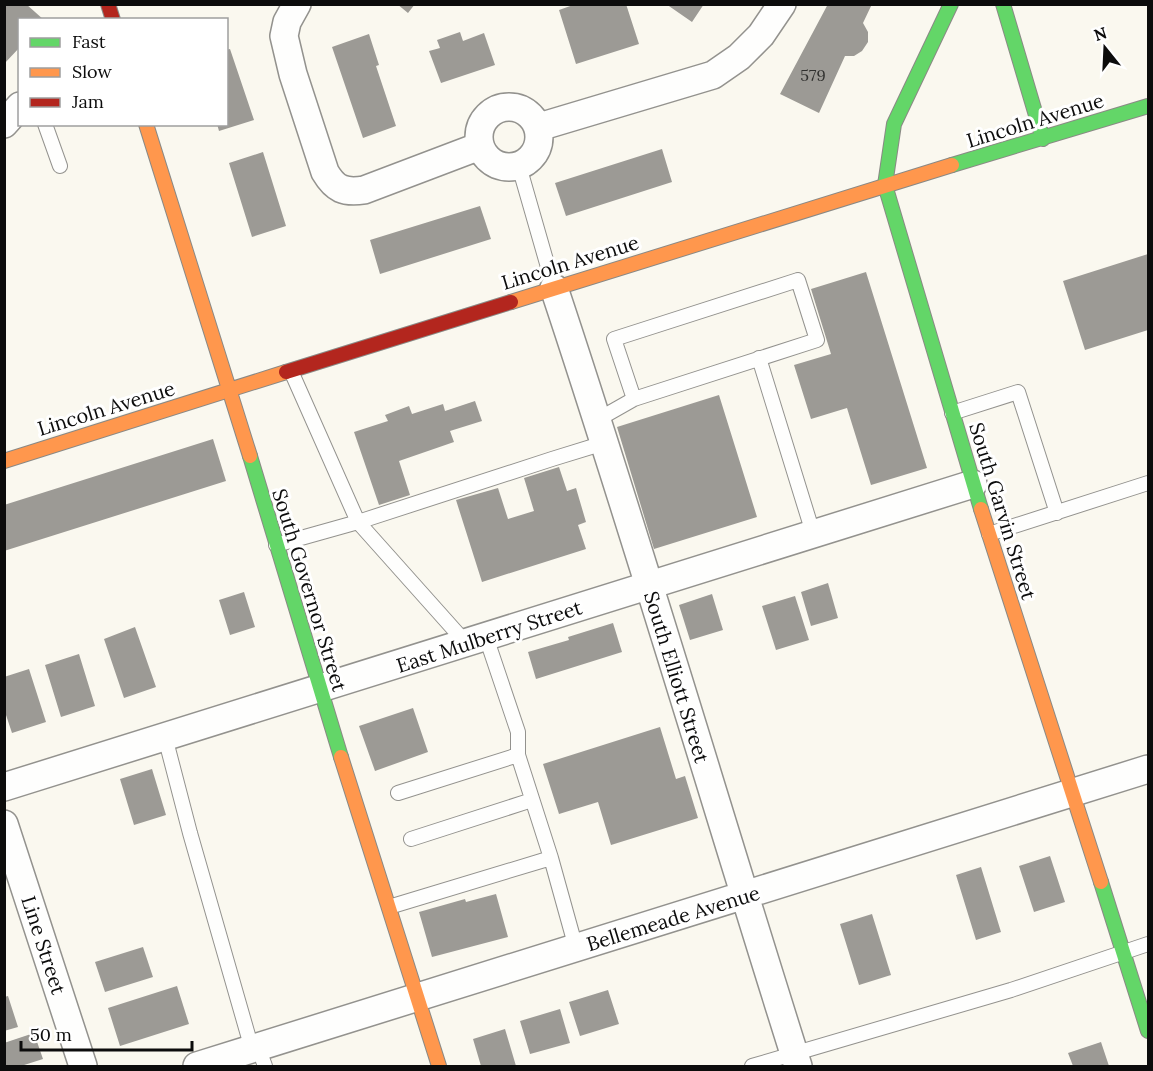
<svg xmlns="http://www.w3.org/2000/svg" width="1153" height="1071" viewBox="0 0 1153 1071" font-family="Lora,serif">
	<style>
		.building { fill: #9c9a95 }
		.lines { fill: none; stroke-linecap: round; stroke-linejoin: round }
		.lane-casing { stroke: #93928e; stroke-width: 16 }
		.street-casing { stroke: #93928e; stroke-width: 30 }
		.fast-casing { stroke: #8a8985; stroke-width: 16 }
		.slow-casing { stroke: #8a8985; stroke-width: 16 }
		.jam-casing { stroke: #8a8985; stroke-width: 16 }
		.lane { stroke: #fefefd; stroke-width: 14 }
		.street { stroke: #fefefd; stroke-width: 27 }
		.fast { stroke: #63d668; stroke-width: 14 }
		.slow { stroke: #ff974d; stroke-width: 14 }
		.jam { stroke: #b3261e; stroke-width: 14 }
		.labels { text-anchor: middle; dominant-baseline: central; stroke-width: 6; stroke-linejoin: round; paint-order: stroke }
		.number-label { font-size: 16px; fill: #30302e }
		.street-label { font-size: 20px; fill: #0c0c0c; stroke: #fff }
	</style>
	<rect width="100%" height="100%" fill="#faf8ef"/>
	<path class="building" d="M4 4H26L44 20H20V47L4 64Z
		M397 4H415L408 13Z
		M576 4H626L639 44 576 64 559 10Z
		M666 4H704L692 22Z
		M828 4H872L863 23 868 32V42L862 51 854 56H845L819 113 780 94Z
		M460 32 463 41 484 33 495 65 441 83 429 51 440 48 437 40Z
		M369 34 379 65 376 66 396 126 363 138 332 47Z
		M230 49 254 120 219 131 217 124H226V50Z
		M662 149 672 182 566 216 555 183Z
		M263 152 286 226 252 237 229 163Z
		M480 206 491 239 380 274 370 240Z
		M1148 254V330L1085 350 1063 281Z
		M866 272 927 468 871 485 847 408 811 419 794 365 831 354 811 289Z
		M719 395 757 517 654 549 617 427Z
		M475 401 482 421 450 431 454 442 399 461 410 495 379 505 354 432 388 421 385 415 409 406 412 414 443 404 445 411Z
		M213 439 226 481 4 551V505Z
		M559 467 567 491 576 488 586 522 578 525 586 549 482 582 456 500 498 488 508 519 534 511 524 478Z
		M828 583 838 618 811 626 801 592Z
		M244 592 255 627 230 635 219 600Z
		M712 594 723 630 690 640 679 605Z
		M795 596 809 640 776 650 762 606Z
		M613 623 622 652 536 679 528 652 569 640 568 637Z
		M135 627 156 687 124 698 104 639Z
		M79 654 95 706 61 717 45 665Z
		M29 669 46 722 12 733 4 709V677Z
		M413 708 428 752 375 771 359 726Z
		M660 727 676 779 685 776 698 818 611 845 598 802 559 814 543 764Z
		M152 769 166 815 134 825 120 779Z
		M1050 856 1065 902 1034 912 1019 866Z
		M981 867 1001 932 976 940 956 875Z
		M496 894 508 937 432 957 419 912 465 899 466 902Z
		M872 914 891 975 859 985 840 924Z
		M143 947 153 977 105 992 95 962Z
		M177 986 189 1024 120 1046 108 1008Z
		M608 990 619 1024 580 1036 569 1002Z
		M8 996 18 1027 4 1031V997Z
		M560 1009 570 1043 530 1054 520 1021Z
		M505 1029 516 1066H481L473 1039Z
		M34 1033 43 1059 21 1066H4V1043Z
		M1101 1042 1109 1066H1073L1068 1053Z"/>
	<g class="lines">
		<defs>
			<path id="lane" d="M45 124 60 166
				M519 166 554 288
				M759 358 813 533
				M291 371 358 522 466 643
				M952 413 1018 392 1057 513
				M597 420 634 399 817 340 798 280 614 339 634 399
				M989 534 1148 483
				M276 545 358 522 552 459 604 443
				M486 637 518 732V755
				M165 737 190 833 252 1049
				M411 839 532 800
				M551 858 576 948
				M389 907 551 858 518 755 398 793
				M258 1047 265 1066
				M752 1066 1011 990 1148 944"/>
			<path id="street" d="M297 4 287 22 284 36 293 74 325 172C335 189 344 193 364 190L480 146
				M479 137a30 30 0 1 1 60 0a30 30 0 1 1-60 0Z
				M4 124 20 106
				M539 127 713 75 739 57 761 35 782 4
				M554 288C640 546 716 807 798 1066
				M4 787C328 687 650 583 973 484
				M4 824 83 1066
				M197 1066 1148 769"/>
			<path id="fast" d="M951 4 894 124 885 185 981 509
				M1003 4 1043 139
				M952 165 1148 106
				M250 456 341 757
				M1101 882 1148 1031"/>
			<path id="slow" d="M146 124 250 456
				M511 302 952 165
				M4 461 286 372
				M981 509 1101 882
				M341 757 439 1066"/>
			<path id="jam" d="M108 4 113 20
				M286 372 511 302"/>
		</defs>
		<use href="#lane" class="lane-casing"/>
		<use href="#street" class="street-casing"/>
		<use href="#fast" class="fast-casing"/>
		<use href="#slow" class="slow-casing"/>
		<use href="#jam" class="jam-casing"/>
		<use href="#lane" class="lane"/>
		<use href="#street" class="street"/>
		<use href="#fast" class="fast"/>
		<use href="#slow" class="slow"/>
		<use href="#jam" class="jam"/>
	</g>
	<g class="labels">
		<g class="number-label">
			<text x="813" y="75">579</text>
		</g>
		<g class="street-label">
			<text transform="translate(1035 120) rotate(-17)">Lincoln Avenue</text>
			<text transform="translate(570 262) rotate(-17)">Lincoln Avenue</text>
			<text transform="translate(106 408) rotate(-17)">Lincoln Avenue</text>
			<text transform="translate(1003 511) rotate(73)">South Garvin Street</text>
			<text transform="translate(310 590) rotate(73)">South Governor Street</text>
			<text transform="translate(489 636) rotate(-18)">East Mulberry Street</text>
			<text transform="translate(677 677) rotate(73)">South Elliott Street</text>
			<text transform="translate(673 918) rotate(-17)">Bellemeade Avenue</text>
			<text transform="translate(44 945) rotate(72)">Line Street</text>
		</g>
	</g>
	<rect width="1153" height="1071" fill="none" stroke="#0c0c0c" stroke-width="12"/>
	<rect x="18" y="18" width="210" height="108" fill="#ffffff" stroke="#9e9e9e" stroke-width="1.5"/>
	<rect x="30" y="38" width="30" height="9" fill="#63d668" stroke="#9e9e9e" stroke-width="1.5"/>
	<text x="72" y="48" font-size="18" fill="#0c0c0c">Fast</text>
	<rect x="30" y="68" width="30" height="9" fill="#ff974d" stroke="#9e9e9e" stroke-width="1.5"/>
	<text x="72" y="78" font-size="18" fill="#0c0c0c">Slow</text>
	<rect x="30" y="98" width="30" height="9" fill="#b3261e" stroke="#9e9e9e" stroke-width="1.5"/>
	<text x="72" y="108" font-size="18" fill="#0c0c0c">Jam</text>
	<g transform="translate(1105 48) rotate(342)" stroke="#ffffff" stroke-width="4.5" paint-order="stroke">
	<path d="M0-4.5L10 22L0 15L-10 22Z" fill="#0c0c0c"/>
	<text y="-9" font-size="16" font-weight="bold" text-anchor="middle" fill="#0c0c0c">N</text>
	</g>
	<path d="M21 1041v9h171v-9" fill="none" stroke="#0c0c0c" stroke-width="3"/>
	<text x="30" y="1041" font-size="18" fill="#0c0c0c" stroke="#ffffff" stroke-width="4.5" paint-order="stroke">50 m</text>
</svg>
